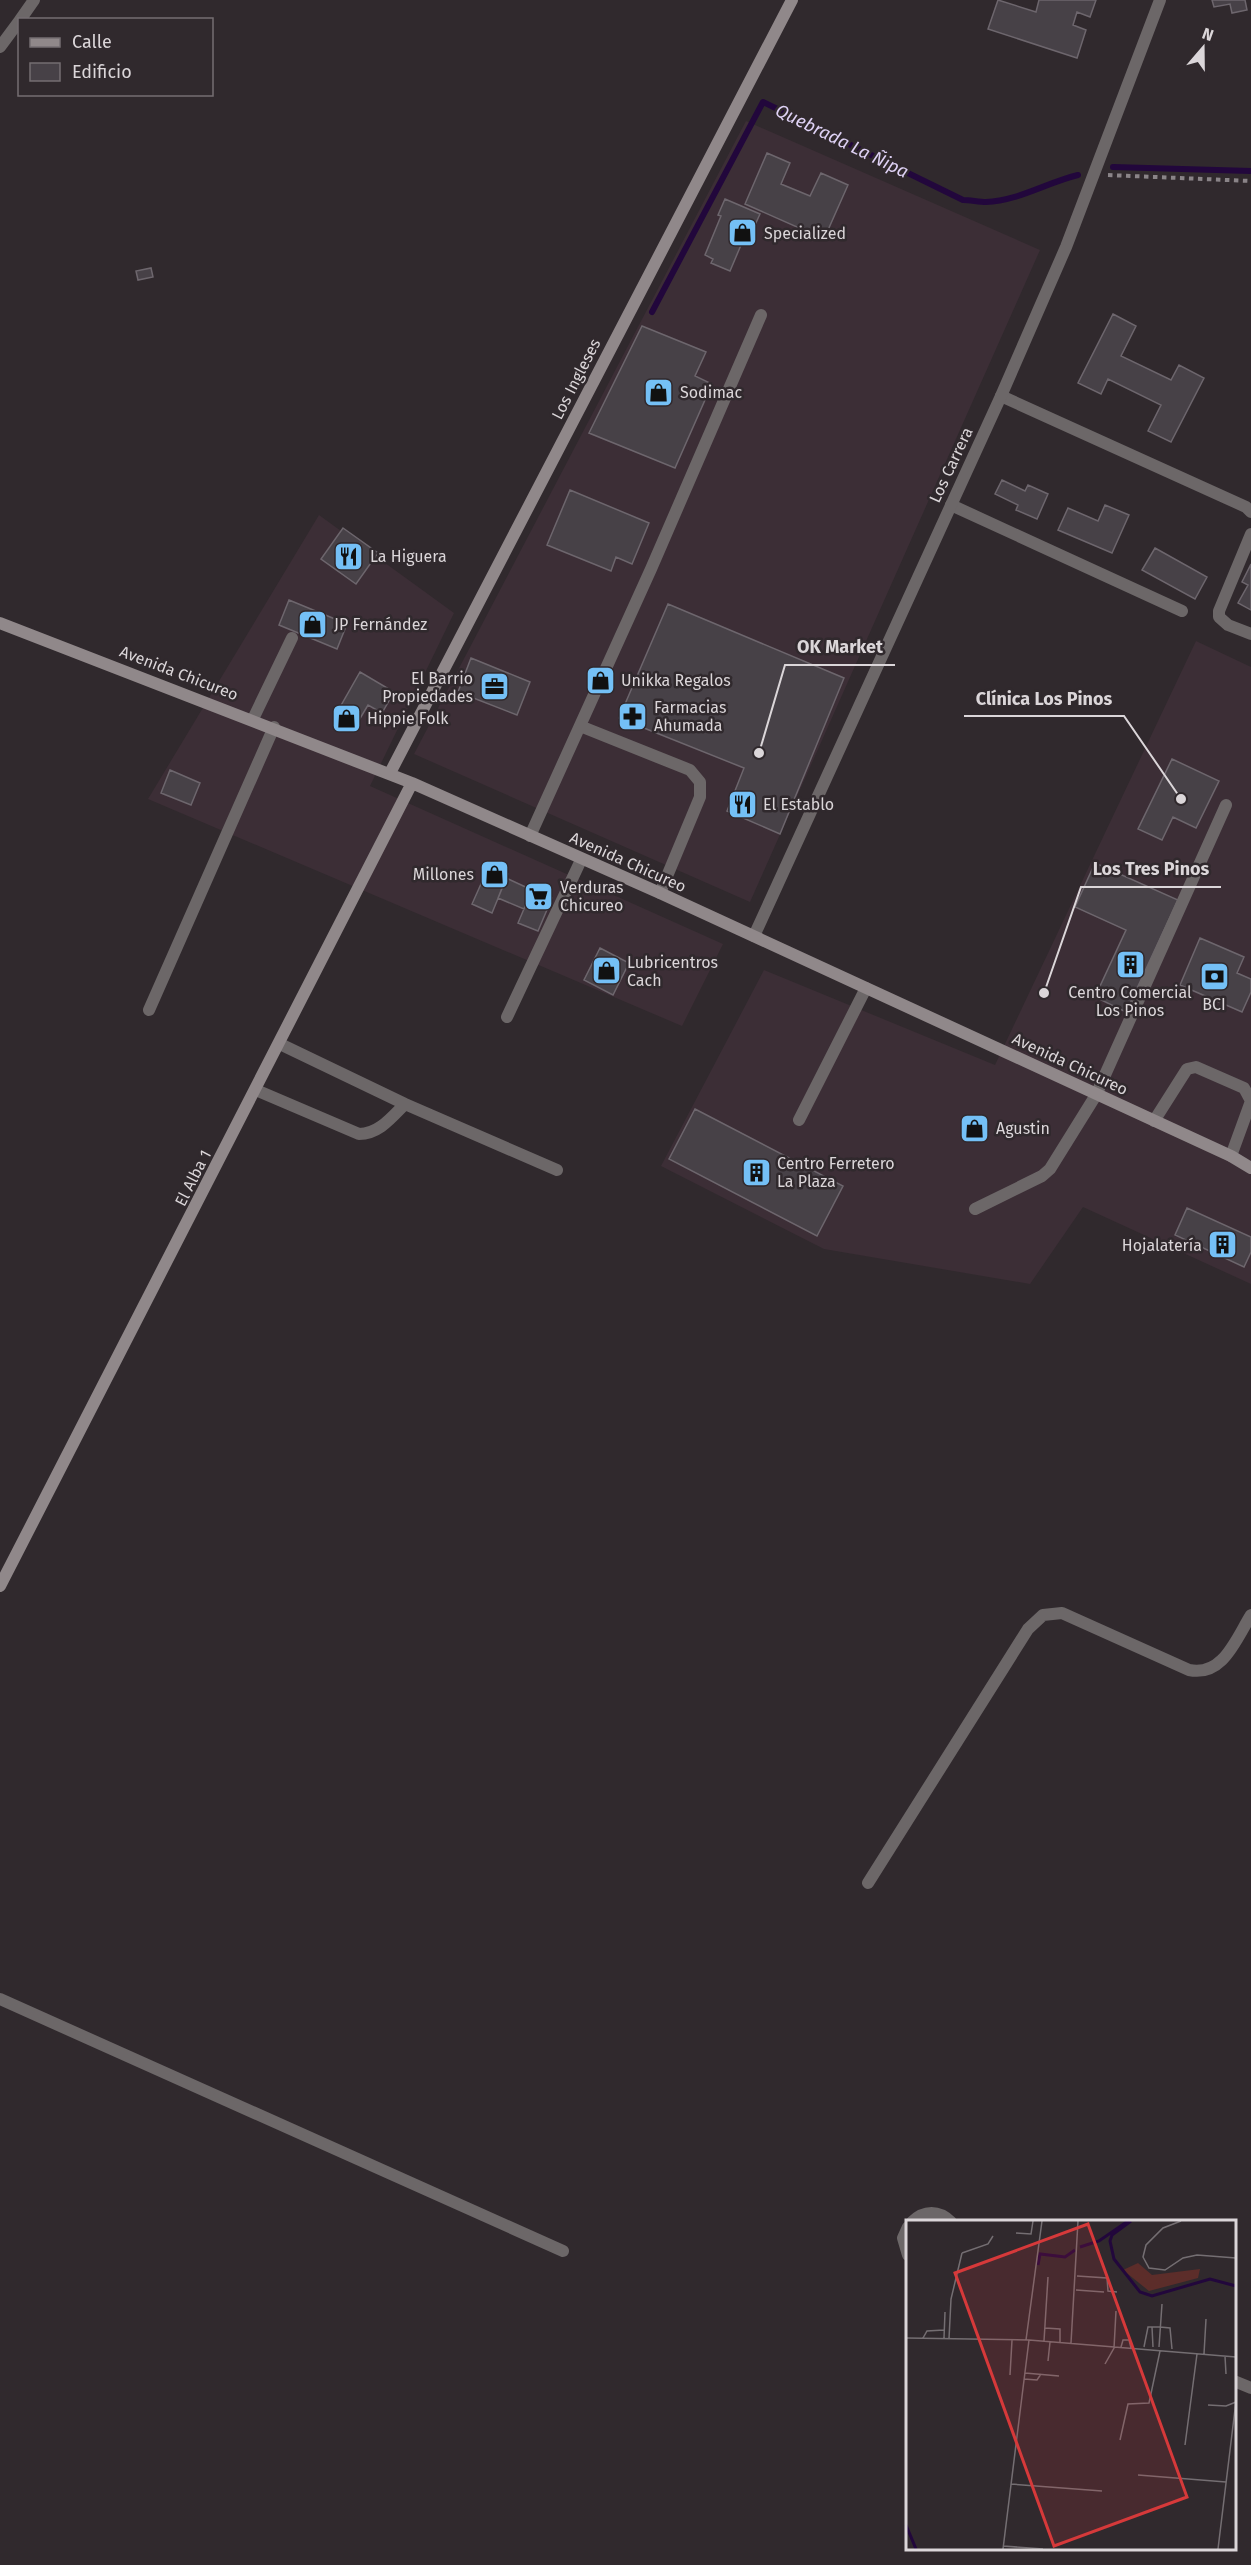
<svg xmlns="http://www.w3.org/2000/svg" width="1251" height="2565" viewBox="0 0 1251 2565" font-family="'Fira Sans',sans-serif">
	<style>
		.built { fill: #3c2e36 }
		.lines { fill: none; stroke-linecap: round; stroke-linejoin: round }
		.stream { stroke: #22073c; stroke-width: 6 }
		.building { fill: #474147; stroke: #6d666d; stroke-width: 1.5 }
		.path { stroke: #8a8488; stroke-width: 4; stroke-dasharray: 4.5 4.5; stroke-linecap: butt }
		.lane { stroke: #6c6768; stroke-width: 12 }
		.street { stroke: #6c6768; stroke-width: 12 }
		.secondary { stroke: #90888a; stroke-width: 12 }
		.labels { text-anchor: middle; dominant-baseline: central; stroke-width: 5; stroke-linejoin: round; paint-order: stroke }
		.poi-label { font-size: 16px; fill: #dbd6d9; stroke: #30292d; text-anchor: start }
		.street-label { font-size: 16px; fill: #dbd6d9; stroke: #30292d }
		.water-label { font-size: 18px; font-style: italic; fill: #ded1f4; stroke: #30292d }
		.inset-river { fill: none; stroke: #22073c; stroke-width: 3 }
		.inset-road { fill: none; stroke: #746e72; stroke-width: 1.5 }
		.view { fill: #d6393a; fill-opacity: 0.15; stroke: #d6393a; stroke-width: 3 }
		.inset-edge { fill: none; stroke: #dbd6d9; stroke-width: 3 }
		.leader { fill: none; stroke: #dbd6d9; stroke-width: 2 }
		.callout-dot { fill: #dbd6d9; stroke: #30292d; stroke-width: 2 }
		.callout-label { font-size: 18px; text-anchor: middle; font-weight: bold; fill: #dbd6d9; stroke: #30292d; stroke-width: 5; stroke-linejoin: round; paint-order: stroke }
	</style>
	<rect width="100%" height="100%" fill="#30292d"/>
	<path class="built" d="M746 121 1040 250 750 902 414 754Z
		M319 515 454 613 370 786 723 944 682 1026 148 799Z
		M1196 641 1251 667V1284L1083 1207 1030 1284 824 1249 661 1166 764 970 995 1065Z"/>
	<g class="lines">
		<path class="stream" d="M1113 167 1251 171
			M652 312 763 102 963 200C970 200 979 202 986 202 1018 201 1048 182 1078 175"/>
	</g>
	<path class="building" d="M998 0 1036 12 1039 0H1096L1090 17 1077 12 1073 25 1086 30 1077 58 988 29Z
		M1212 0H1245L1247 10 1232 13 1230 4 1214 7Z
		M767 153 790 163 781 184 810 196 821 173 848 185 824 239 745 204Z
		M725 199 760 214 750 236 744 238 730 271 711 263 713 259 705 255 721 216 718 215Z
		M151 268 153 277 138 280 136 271Z
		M1113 314 1136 326 1121 356 1171 380 1179 365 1204 378 1171 442 1148 431 1161 405 1108 379 1101 394 1078 383Z
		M642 326 706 352 695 376 712 384 675 468 589 433Z
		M1002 480 1025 491 1028 485 1048 494 1037 519 1016 510 1018 505 995 494Z
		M570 490 649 523 632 564 616 557 611 571 547 545Z
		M1105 505 1129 515 1112 553 1058 530 1068 508 1098 521Z
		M343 528 378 553 356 584 321 559Z
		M1155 548 1207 577 1195 599 1142 570Z
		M1251 564V610L1238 603 1248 585 1242 582Z
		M289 600 347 624 337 649 279 625Z
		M668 604 844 678 780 834 727 811 744 768 619 718Z
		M471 658 530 682 517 715 458 692Z
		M360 672 394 692 382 713 368 705 355 727 335 716Z
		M1172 759 1219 781 1196 828 1173 817 1162 840 1138 829Z
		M170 770 200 783 191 805 161 793Z
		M1095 863 1178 900 1126 1012 1095 997 1126 930 1075 907Z
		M489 866 508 874 492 913 472 904Z
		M506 878 532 890 524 909 498 898Z
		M532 890 552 898 538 931 518 923Z
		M1200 938 1244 957 1237 973 1251 979V992L1242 1012 1180 985Z
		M600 948 629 963 613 995 584 980Z
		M695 1109 843 1186 817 1236 669 1159Z
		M1187 1208 1251 1237V1252L1244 1267 1175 1235Z"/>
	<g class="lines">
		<path class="path" d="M1108 175 1251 181"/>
		<path class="lane" d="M20 20 34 0
			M0 47 20 20
			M1001 396 1246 507 1251 512
			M951 505 1182 611
			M1251 534 1219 611V617L1228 625 1251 634
			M253 719 292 638
			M580 726 690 770 700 782V797L660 893
			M530 836 651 569 761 315
			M149 1010 274 727
			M507 1017 581 860
			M799 1120 866 988
			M1154 1121 1187 1069 1196 1067 1244 1088 1251 1101 1231 1156
			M975 1209 1042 1176 1050 1169 1096 1095 1226 805"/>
		<path class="street" d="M754 936 1001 396 1066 247 1160 0
			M280 1044 405 1104 557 1170
			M256 1090 359 1134C379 1134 392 1117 405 1104
			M868 1883 1028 1629 1043 1615 1062 1613 1189 1670C1223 1677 1236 1639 1251 1615
			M0 1999 563 2251
			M912 2222C924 2210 939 2210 951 2222
			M908 2227 903 2238 908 2255
			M1234 2381 1251 2388"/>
		<path class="secondary" d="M0 623 412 783 660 893 1231 1156 1251 1168
			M390 773 792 0
			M0 1586 412 783"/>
	</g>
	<defs>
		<symbol id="shop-square" viewBox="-11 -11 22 22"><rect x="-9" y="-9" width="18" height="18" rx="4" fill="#74c0f6" stroke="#30292d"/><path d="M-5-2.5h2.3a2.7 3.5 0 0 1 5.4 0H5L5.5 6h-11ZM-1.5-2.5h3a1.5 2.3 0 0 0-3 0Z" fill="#111"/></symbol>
		<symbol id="restaurant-square" viewBox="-11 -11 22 22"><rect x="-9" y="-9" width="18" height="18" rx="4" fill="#74c0f6" stroke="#30292d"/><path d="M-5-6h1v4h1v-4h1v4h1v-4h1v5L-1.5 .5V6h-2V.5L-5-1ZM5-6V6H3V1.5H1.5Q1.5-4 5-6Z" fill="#111"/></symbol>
		<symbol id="office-square" viewBox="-11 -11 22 22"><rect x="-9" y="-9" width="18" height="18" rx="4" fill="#74c0f6" stroke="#30292d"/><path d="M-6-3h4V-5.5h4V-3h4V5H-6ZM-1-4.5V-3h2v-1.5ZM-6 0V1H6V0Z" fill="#111"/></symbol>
		<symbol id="pharmacy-square" viewBox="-11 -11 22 22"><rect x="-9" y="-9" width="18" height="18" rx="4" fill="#74c0f6" stroke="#30292d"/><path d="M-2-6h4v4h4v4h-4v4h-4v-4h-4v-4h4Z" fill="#111"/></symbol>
		<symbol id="supermarket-square" viewBox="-11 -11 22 22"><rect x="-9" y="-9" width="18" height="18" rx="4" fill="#74c0f6" stroke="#30292d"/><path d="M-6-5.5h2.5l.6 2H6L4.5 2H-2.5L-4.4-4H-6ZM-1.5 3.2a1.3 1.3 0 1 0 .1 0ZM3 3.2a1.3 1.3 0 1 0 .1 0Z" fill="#111"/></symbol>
		<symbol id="building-square" viewBox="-11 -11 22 22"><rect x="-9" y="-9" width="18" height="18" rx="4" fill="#74c0f6" stroke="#30292d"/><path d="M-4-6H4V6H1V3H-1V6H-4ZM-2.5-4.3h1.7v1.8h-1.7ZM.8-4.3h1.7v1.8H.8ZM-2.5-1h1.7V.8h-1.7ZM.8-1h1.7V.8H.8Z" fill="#111"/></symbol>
		<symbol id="bank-square" viewBox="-11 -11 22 22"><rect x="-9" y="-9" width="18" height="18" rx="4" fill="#74c0f6" stroke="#30292d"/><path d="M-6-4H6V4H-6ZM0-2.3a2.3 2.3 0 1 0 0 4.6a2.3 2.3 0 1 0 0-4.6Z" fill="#111"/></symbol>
	</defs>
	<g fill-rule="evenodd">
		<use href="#shop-square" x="726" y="216" width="33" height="33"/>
		<use href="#shop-square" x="642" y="376" width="33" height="33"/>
		<use href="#restaurant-square" x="332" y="540" width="33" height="33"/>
		<use href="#shop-square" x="296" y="608" width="33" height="33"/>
		<use href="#shop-square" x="584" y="664" width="33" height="33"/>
		<use href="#office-square" x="478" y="670" width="33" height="33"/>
		<use href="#pharmacy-square" x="616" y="700" width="33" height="33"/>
		<use href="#shop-square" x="330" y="702" width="33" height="33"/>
		<use href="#restaurant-square" x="726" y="788" width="33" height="33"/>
		<use href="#shop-square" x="478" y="858" width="33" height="33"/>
		<use href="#supermarket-square" x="522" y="880" width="33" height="33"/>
		<use href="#building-square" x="1114" y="948" width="33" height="33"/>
		<use href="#shop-square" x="590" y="954" width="33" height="33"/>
		<use href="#bank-square" x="1198" y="960" width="33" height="33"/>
		<use href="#shop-square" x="958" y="1112" width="33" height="33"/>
		<use href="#building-square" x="740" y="1156" width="33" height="33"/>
		<use href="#building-square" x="1206" y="1228" width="33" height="33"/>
	</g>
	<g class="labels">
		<g class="poi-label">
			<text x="764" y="233">Specialized</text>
			<text x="680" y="392">Sodimac</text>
			<text x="370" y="556">La Higuera</text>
			<text x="334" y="624">JP Fernández</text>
			<text x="473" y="678" text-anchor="end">El Barrio<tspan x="473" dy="18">Propiedades</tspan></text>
			<text x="621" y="680">Unikka Regalos</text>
			<text x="654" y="707">Farmacias<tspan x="654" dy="18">Ahumada</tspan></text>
			<text x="367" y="718">Hippie Folk</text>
			<text x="763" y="804">El Establo</text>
			<text x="474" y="874" text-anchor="end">Millones</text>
			<text x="560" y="887">Verduras<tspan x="560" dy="18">Chicureo</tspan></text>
			<text x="627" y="962">Lubricentros<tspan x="627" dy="18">Cach</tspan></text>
			<text x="1130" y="992" text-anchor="middle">Centro Comercial<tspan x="1130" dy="18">Los Pinos</tspan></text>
			<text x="1214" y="1004" text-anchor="middle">BCI</text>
			<text x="996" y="1128">Agustin</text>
			<text x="777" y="1163">Centro Ferretero<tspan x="777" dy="18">La Plaza</tspan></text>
			<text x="1202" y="1245" text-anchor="end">Hojalatería</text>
		</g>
		<g class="street-label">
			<text transform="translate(576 379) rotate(-63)">Los Ingleses</text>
			<text transform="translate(951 465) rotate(-65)">Los Carrera</text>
			<text transform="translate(179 673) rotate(21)">Avenida Chicureo</text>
			<text transform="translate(628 862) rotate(24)">Avenida Chicureo</text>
			<text transform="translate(1070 1064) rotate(25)">Avenida Chicureo</text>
			<text transform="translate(193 1178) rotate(-63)">El Alba 1</text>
		</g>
		<g class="water-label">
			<text transform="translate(842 141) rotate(26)">Quebrada La Ñipa</text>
		</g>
	</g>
	<g transform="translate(906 2220)">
		<rect width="330" height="330" fill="#30292d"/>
		<path d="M232 43 246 55 294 49 292 58 243 71 217 50Z" fill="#5c2d2a"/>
		<path class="inset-river" d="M225 1 206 15 204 21 208 39 234 72 246 76 304 59 330 66M174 27 193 21 222 1M132 45 134 34 159 37 169 30M0 305 10 329"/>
		<path class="inset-road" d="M275 1 257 8 240 25 237 37 243 48 259 50 277 38 291 35 330 38M110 13 125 14 127 1M56 33 82 24 87 16M171 56 201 58 202 71 211 72M170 70 198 72M246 107 247 127M139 108 154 109V122M0 118 123 120 330 137M17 118 21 111 38 110M38 118 39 92M43 119 45 79 56 33M120 120 136 1M138 121 142 57M165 123 172 1M215 127 217 120H223L225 128M238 127 242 107H254L264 108 266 129M253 127 256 84M298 134 300 99M319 136 320 154M142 141 144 122M199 144 208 128 210 91M119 153 153 156M104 155 106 120M118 159 131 160 135 154M302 185 320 186 330 182M214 220 222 184 243 183 254 131M279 225 291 134M232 255 320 262M105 264 196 271M97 326 137 329M97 329 123 120M312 329 330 181"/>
		<path class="view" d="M182 4 281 277 148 326 49 53Z"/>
		<rect width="330" height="330" class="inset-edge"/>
	</g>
	<path class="leader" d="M759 753L785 665H895M1181 799L1124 716H964M1044 993L1081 887H1221"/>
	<g class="callout-dot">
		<circle cx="759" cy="753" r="6"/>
		<circle cx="1181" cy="799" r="6"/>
		<circle cx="1044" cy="993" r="6"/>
	</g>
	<g class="callout-label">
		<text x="840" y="653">OK Market</text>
		<text x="1044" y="705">Clínica Los Pinos</text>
		<text x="1151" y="875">Los Tres Pinos</text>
	</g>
	<rect x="18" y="18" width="195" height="78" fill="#30292d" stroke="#746e72" stroke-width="1.5"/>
	<rect x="30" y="38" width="30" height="9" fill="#90888a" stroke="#746e72" stroke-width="1.5"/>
	<text x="72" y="48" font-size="18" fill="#dbd6d9">Calle</text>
	<rect x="30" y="63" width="30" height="18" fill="#474147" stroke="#746e72" stroke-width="1.5"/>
	<text x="72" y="78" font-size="18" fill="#dbd6d9">Edificio</text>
	<g transform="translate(1203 48) rotate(20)" stroke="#30292d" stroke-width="4.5" paint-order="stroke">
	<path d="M0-4.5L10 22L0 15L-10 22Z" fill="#dbd6d9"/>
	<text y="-9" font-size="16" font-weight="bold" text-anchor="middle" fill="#dbd6d9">N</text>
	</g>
</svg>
